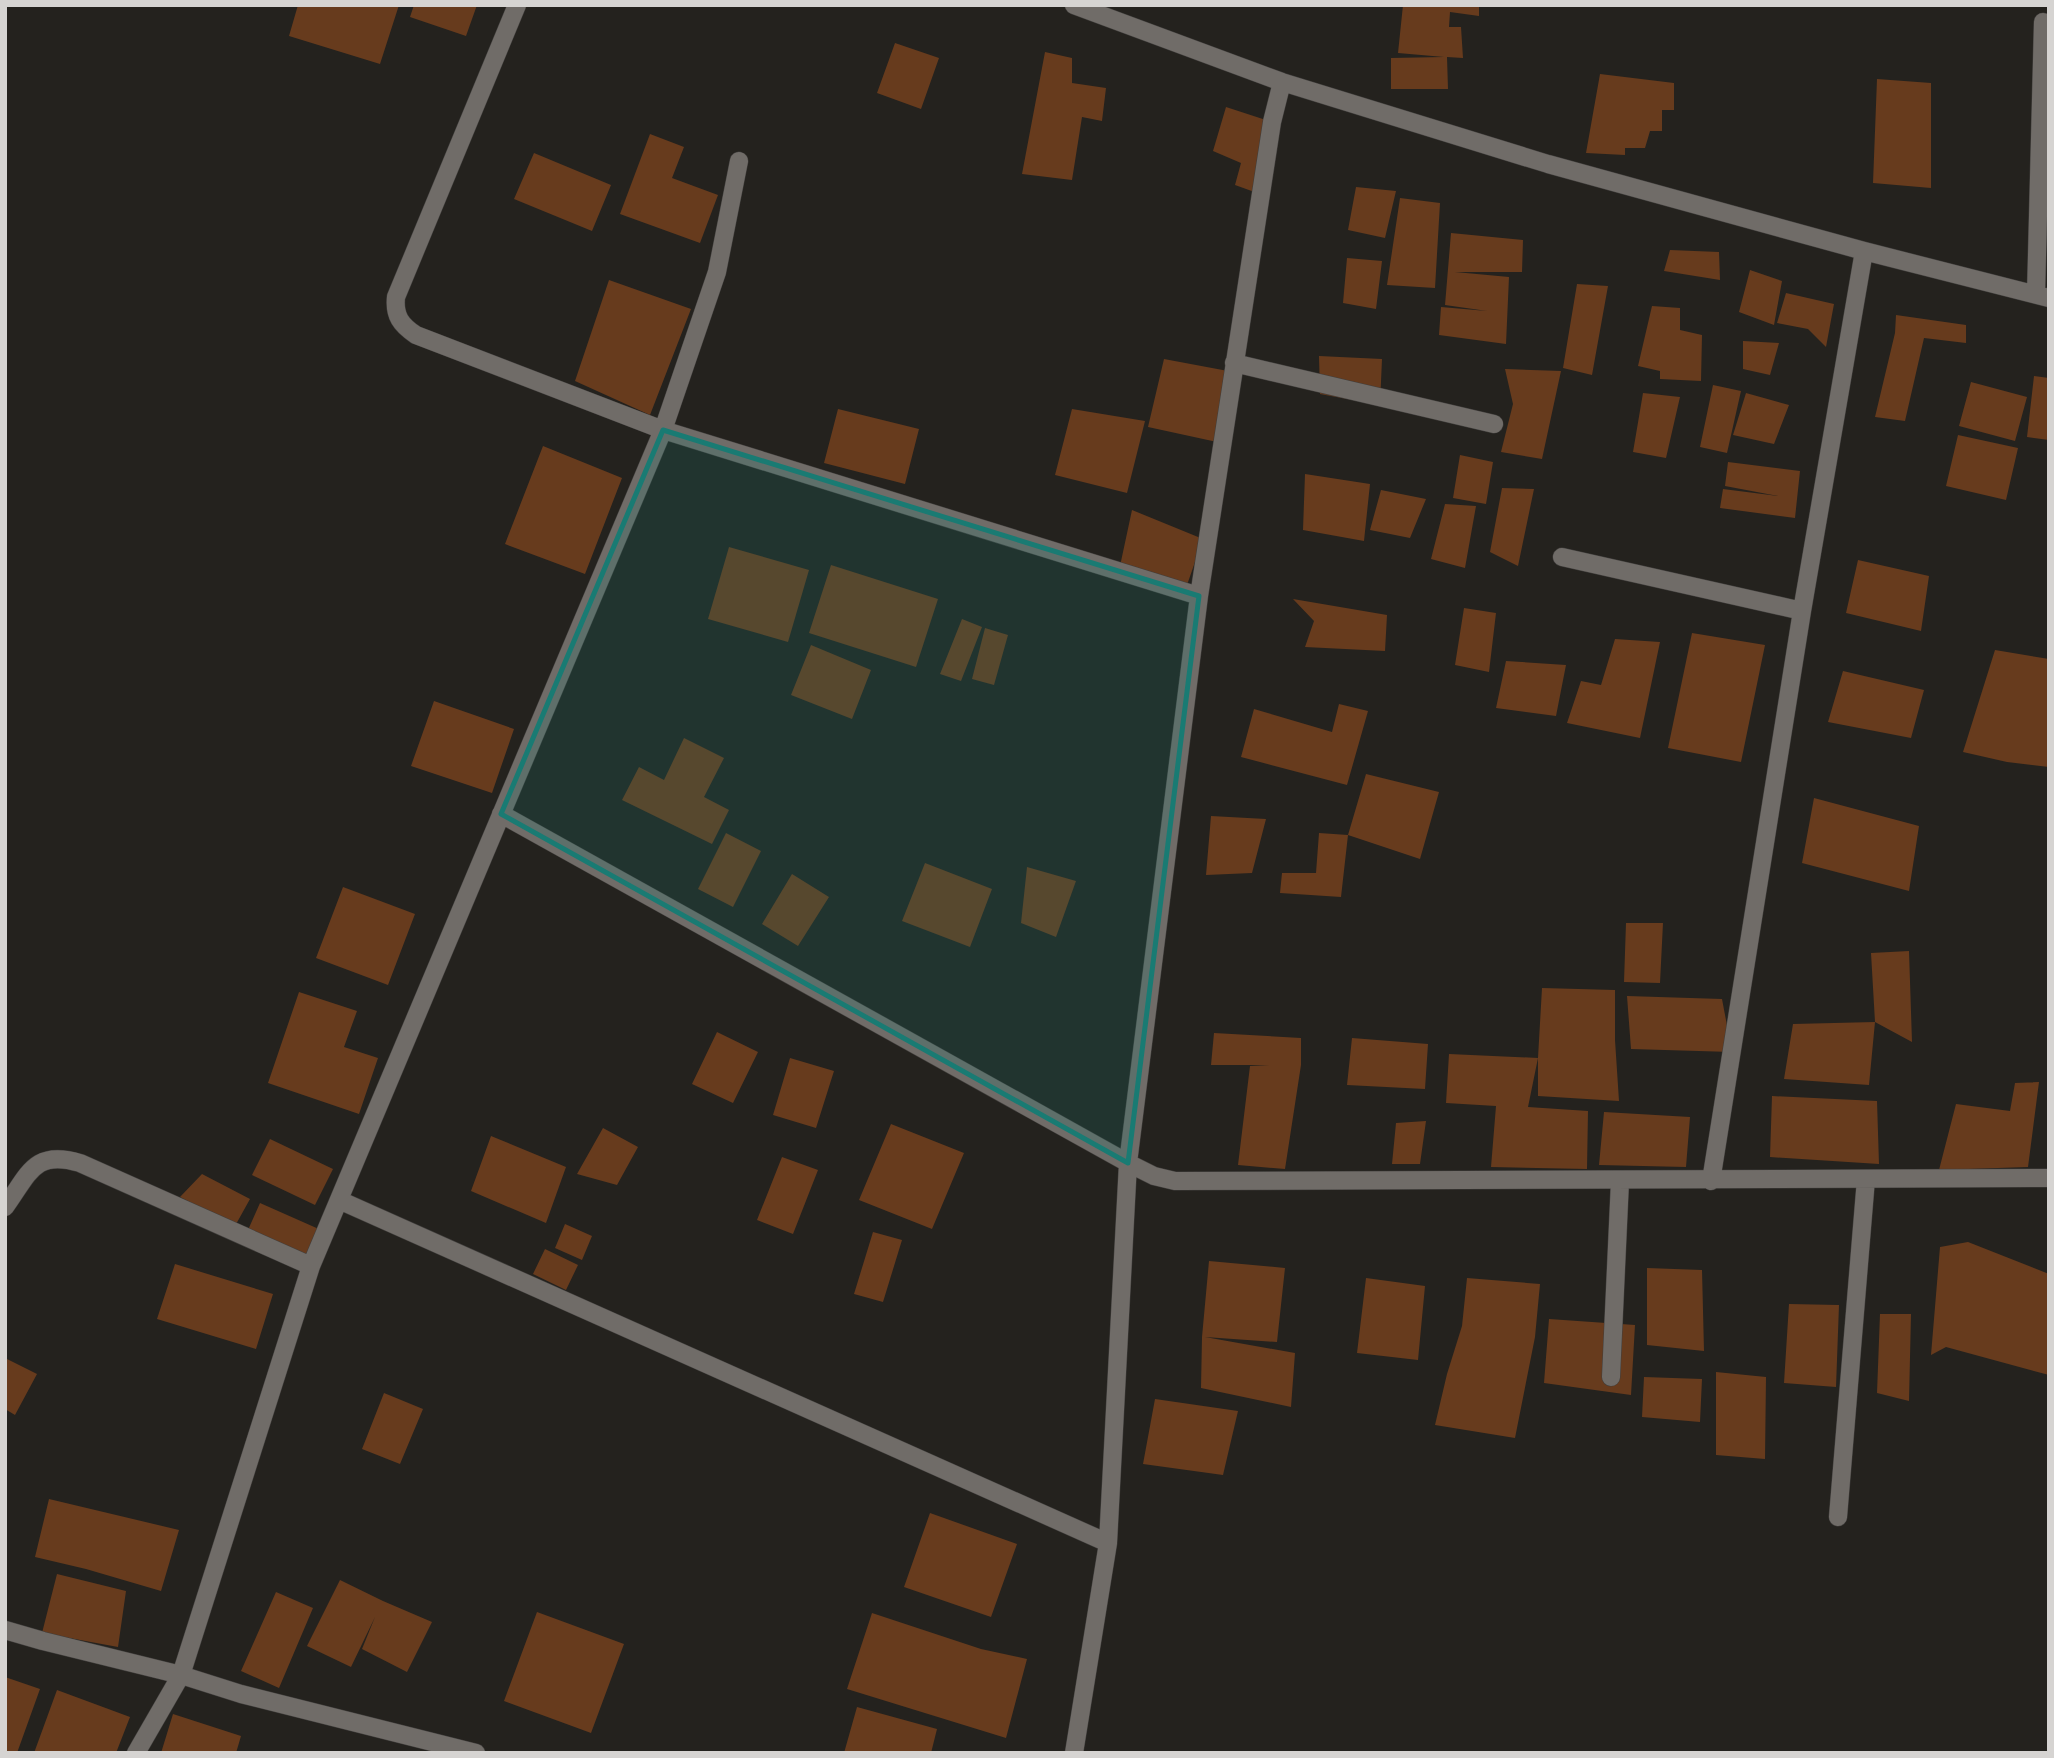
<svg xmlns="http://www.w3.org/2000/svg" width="2054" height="1758" viewBox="0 0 2054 1758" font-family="'IBM Plex Sans',sans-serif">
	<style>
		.building { fill: #673b1d }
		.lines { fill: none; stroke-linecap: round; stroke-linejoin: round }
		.minor-casing { stroke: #413f3d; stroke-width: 19 }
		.minor { stroke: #706c68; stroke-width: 18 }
		.marked { fill: #197b73; fill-opacity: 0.2; stroke: #197b73; stroke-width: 5; stroke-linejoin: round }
	</style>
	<rect width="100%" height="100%" fill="#24221e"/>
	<path class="building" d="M298 5H399L380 64 289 36Z
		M414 5H477L466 36 410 17Z
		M1403 5H1479V16L1450 12 1449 27H1461L1463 58 1447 57 1448 89H1391V58L1444 57 1398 53Z
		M895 43 939 58 921 109 877 93Z
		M1045 52 1072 58V83L1106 88 1102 121 1082 117 1072 180 1022 174Z
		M1600 74 1674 83V110H1662V131H1650L1645 148H1625V155L1586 153Z
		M1877 79 1931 83V188L1873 183Z
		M1226 107 1272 122 1260 194 1235 185 1241 163 1213 151Z
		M650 134 684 147 672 178 718 195 700 243 620 214Z
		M534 153 611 185 592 231 514 199Z
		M1356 187 1396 191 1385 238 1348 230Z
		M1400 198 1440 203 1435 288 1387 285Z
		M1451 233 1523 240 1522 272H1455L1509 277 1506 344 1439 335 1441 307 1487 311 1445 305Z
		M1670 250 1719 252 1720 280 1664 271Z
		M1347 258 1382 261 1376 309 1343 303Z
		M1750 270 1782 281 1774 325 1739 312Z
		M609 280 691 309 650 415 575 381Z
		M1577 284 1608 286 1592 375 1563 368Z
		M1786 293 1834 304 1826 347 1808 329 1777 323Z
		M1652 306 1680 308V330L1702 335 1701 381 1660 379V371L1638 366Z
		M1896 315 1966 325V343L1924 338 1905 421 1875 417 1895 333Z
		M1743 341 1779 343 1770 375 1743 369Z
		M1319 356 1382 359 1380 405 1320 394Z
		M1164 359 1228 371 1217 442 1148 427Z
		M1505 369 1561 371 1542 459 1501 452 1513 404Z
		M2034 376 2049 378V440L2027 437Z
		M1971 382 2027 397 2015 441 1959 426Z
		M1713 385 1741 391 1727 453 1700 447Z
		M1643 393 1680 397 1666 458 1633 452Z
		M1746 393 1789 405 1774 444 1733 435Z
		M838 409 919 429 905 484 824 463Z
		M1072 409 1145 421 1127 493 1055 475Z
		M1958 435 2018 448 2006 500 1946 486Z
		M543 446 622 478 585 574 505 544Z
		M1460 455 1493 462 1486 504 1453 498Z
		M1728 462 1800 471 1795 518 1720 508 1723 489 1778 496 1725 486Z
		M1305 474 1370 484 1364 541 1303 530Z
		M1502 488 1534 489 1518 566 1490 552Z
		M1381 490 1426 499 1410 538 1370 530Z
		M1445 504 1476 506 1465 568 1431 559Z
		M1132 510 1203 539 1187 585 1120 566Z
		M729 547 809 570 788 642 708 619Z
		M1858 560 1929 576 1921 631 1846 613Z
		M831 565 938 599 916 667 809 633Z
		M1293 599 1387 615 1385 651 1305 647 1314 621Z
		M1464 608 1496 613 1489 672 1455 665Z
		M962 619 982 627 961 681 940 674Z
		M985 628 1008 635 994 685 972 679Z
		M1692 633 1765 645 1741 762 1668 748Z
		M1615 639 1660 642 1640 738 1567 723 1581 681 1601 685Z
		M811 645 871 670 852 719 791 695Z
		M1995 650 2049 659V767L2007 762 1963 752Z
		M1506 661 1566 665 1556 716 1496 708Z
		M1843 671 1924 690 1911 738 1828 722Z
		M434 701 514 729 492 793 411 766Z
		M1339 704 1368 711 1347 785 1241 757 1254 709 1332 732Z
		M684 738 724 758 704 797 729 810 712 844 622 800 639 767 664 780Z
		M1366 774 1439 792 1420 859 1348 835Z
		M1814 798 1919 826 1909 891 1802 863Z
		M1211 816 1266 819 1252 873 1206 875Z
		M726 833 761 851 733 907 698 889Z
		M1319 833 1348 835 1341 897 1280 893 1282 873H1316Z
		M925 863 992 889 970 947 902 921Z
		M1027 867 1076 881 1056 937 1021 923Z
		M792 874 829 897 798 946 762 924Z
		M343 887 415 914 388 985 316 958Z
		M1626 923H1663L1660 983 1624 982Z
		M1909 951 1912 1042 1875 1022 1871 953Z
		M1542 988 1615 990V1040L1619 1101 1538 1096V1058L1528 1107 1588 1111 1587 1169 1491 1167 1496 1106 1446 1103 1449 1054 1538 1058Z
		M299 992 357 1011 344 1047 378 1058 359 1114 268 1083Z
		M1627 996 1722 999 1732 1052 1631 1049Z
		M1875 1022 1869 1085 1784 1079 1793 1024Z
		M717 1032 758 1052 733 1103 692 1084Z
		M1214 1033 1301 1038V1065L1285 1169 1238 1165 1250 1066 1269 1065H1211Z
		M1352 1038 1428 1044 1425 1089 1347 1085Z
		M790 1058 834 1071 816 1128 773 1115Z
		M2039 1082 2028 1167 1939 1170 1956 1104 2010 1111 2015 1083Z
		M1772 1096 1877 1101 1879 1164 1770 1157Z
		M1604 1112 1690 1117 1686 1167 1599 1165Z
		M1426 1121 1420 1164H1392L1396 1123Z
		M891 1124 964 1153 932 1229 859 1200Z
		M603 1128 638 1147 617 1185 577 1174Z
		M491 1136 566 1167 546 1223 471 1191Z
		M270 1139 333 1169 315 1205 252 1175Z
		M782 1157 818 1170 793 1234 757 1220Z
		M202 1174 250 1199 235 1226 180 1197Z
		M260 1203 321 1230 308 1258 248 1230Z
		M565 1224 592 1236 582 1260 555 1248Z
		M873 1232 902 1240 883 1302 854 1294Z
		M1968 1242 2049 1274V1375L1946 1347 1931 1355 1940 1247Z
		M545 1249 578 1265 566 1290 533 1274Z
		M1209 1261 1285 1268 1277 1342 1205 1337 1295 1353 1291 1407 1201 1388 1202 1337Z
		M175 1264 273 1294 256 1349 157 1319Z
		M1647 1268 1702 1270 1704 1351 1647 1345Z
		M1366 1278 1425 1286 1418 1360 1357 1353Z
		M1467 1278 1540 1284 1535 1337 1515 1438 1435 1425 1447 1374 1462 1326Z
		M1789 1304 1839 1305 1836 1387 1784 1383Z
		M1880 1314H1911L1909 1401 1877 1393Z
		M1549 1319 1635 1325 1631 1395 1544 1383Z
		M5 1358 37 1374 15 1415 5 1409Z
		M1716 1372 1766 1377 1765 1459 1716 1455Z
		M1644 1377 1702 1379 1700 1422 1642 1417Z
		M384 1393 423 1409 400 1464 362 1449Z
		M1155 1399 1238 1411 1223 1475 1143 1464Z
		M49 1499 179 1530 161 1591 86 1569 35 1557Z
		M930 1513 1017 1544 991 1617 904 1587Z
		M57 1574 126 1591 118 1647 42 1633Z
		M340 1580 383 1601 432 1622 407 1672 362 1649 375 1617 351 1667 307 1646Z
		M276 1592 313 1608 279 1688 241 1671Z
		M537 1612 624 1644 591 1733 504 1701Z
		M872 1613 981 1649 1027 1659 1006 1738 847 1689Z
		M5 1677 40 1689 17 1753H5Z
		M57 1690 130 1717 116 1753H34Z
		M857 1707 937 1729 931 1753H844Z
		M173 1714 241 1736 236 1753H161Z"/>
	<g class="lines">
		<defs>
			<path id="minor" d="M517 5 396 297C394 316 401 325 416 335L663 430 717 272 739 161
				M1074 5 1282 82 1548 164 1864 251 2049 298
				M2036 294 2043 22
				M1234 363 1494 424
				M1562 557 1802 611
				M501 814 1128 1163 1154 1176 1175 1181 2049 1178
				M1711 1181 1802 611 1864 251
				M339 1200 1108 1543
				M5 1207C29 1174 34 1149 80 1163L311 1266
				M1611 1377 1620 1181
				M1838 1517 1866 1179
				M5 1630 43 1641 181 1675 241 1694 476 1753
				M136 1753 181 1675 311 1266 663 430 1199 596
				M1074 1753 1108 1543 1128 1163 1199 596 1272 122 1282 82"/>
		</defs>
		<use href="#minor" class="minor-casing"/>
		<use href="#minor" class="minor"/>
	</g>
	<path class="marked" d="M663 430 1199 596 1128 1163 501 814Z"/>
	<rect width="2054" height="1758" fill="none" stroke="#d6d4d2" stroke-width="14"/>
</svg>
